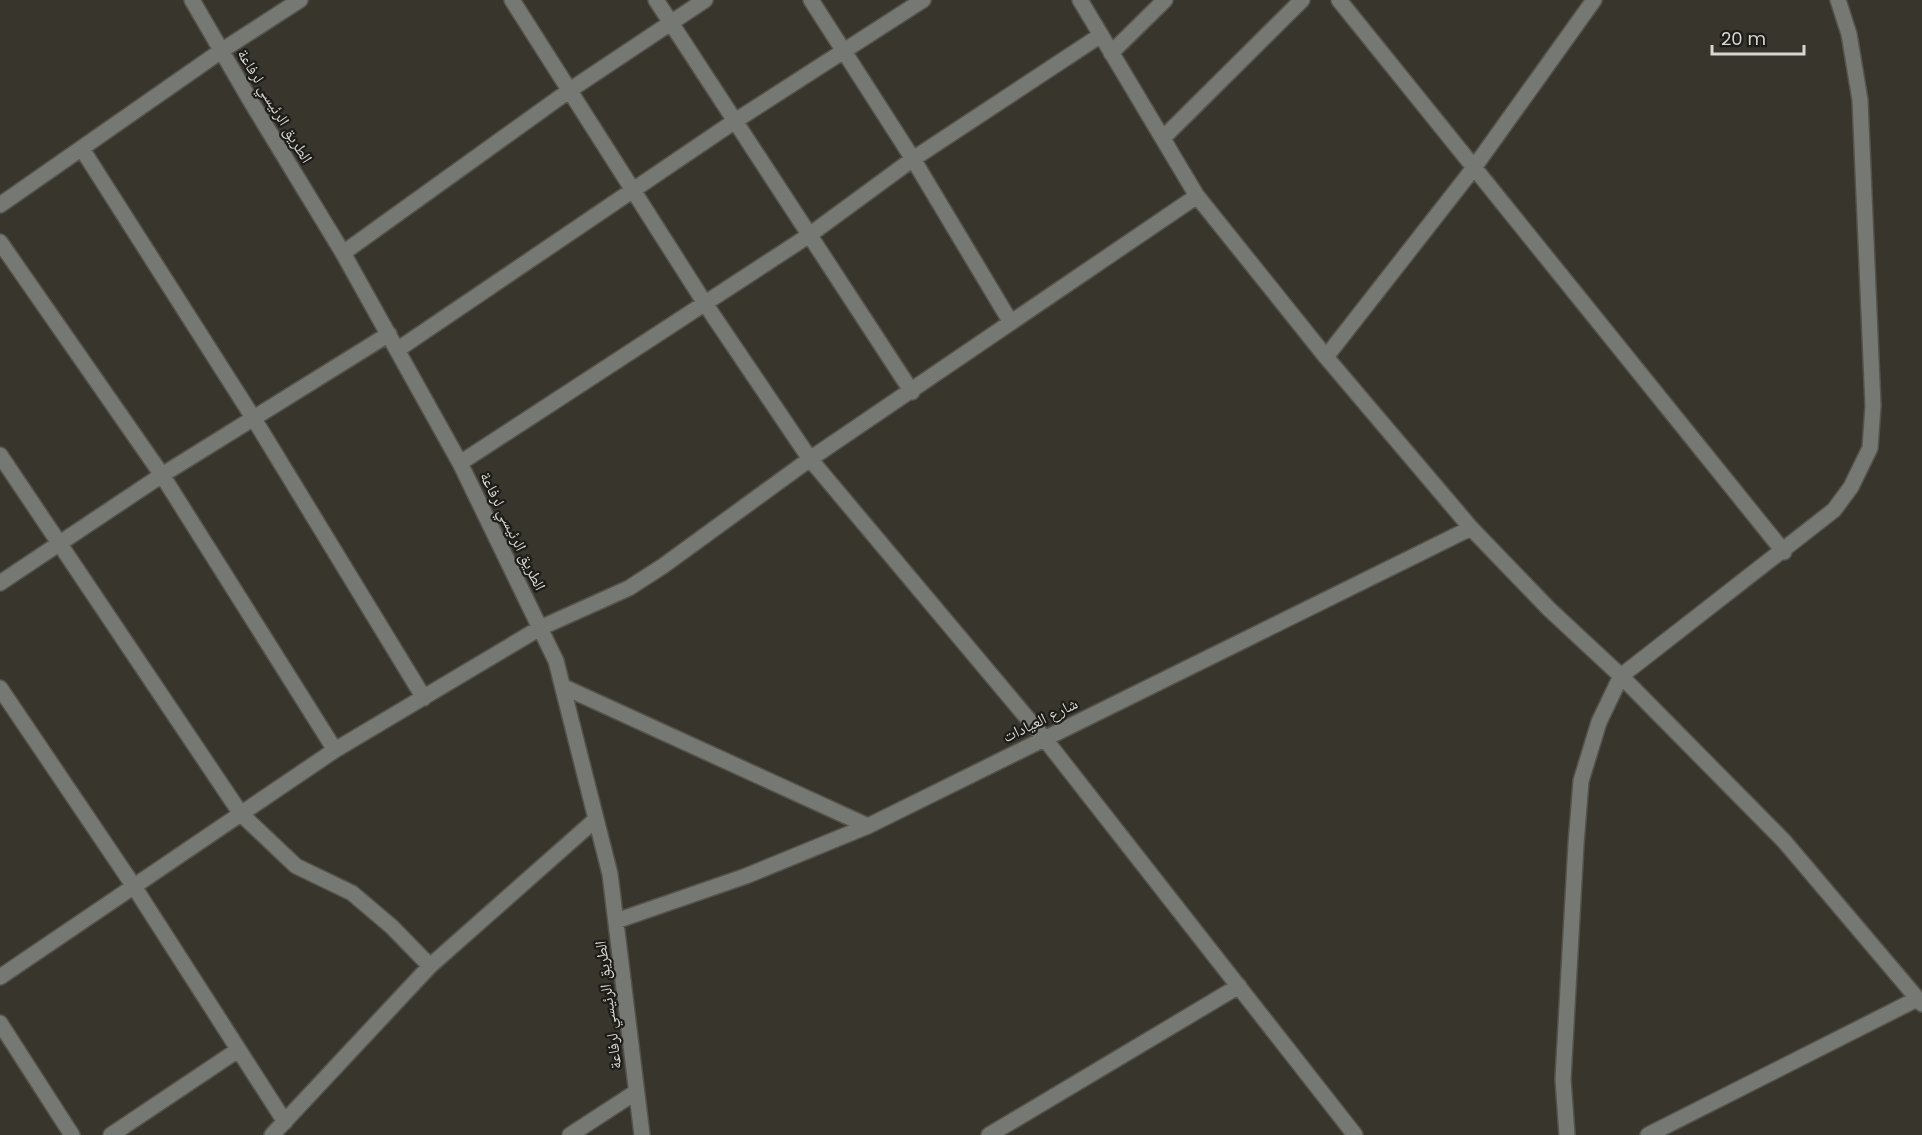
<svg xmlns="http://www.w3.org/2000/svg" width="1922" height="1135" viewBox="0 0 1922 1135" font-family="Poppins,'Noto Naskh Arabic',sans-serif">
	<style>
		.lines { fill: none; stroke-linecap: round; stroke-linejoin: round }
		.minor-casing { stroke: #54524a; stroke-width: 18 }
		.minor { stroke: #767873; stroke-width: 15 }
		.labels { text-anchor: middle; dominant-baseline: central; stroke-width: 4.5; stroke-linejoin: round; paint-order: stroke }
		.street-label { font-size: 16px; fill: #d8d6d0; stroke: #1d1c18 }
	</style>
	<rect width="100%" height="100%" fill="#37352c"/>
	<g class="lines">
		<defs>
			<path id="minor" d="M192 0 250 100 343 253 460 463 556 661 610 874 642 1135
				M512 0 706 305 810 459 1044 738 1355 1135
				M656 0 912 392
				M811 0 913 159 1010 321
				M1080 0 1197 196 1326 357 1471 528 1549 609 1621 676 1784 841 1922 1004
				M1339 0 1784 552
				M1111 53 1165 0
				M1163 138 1302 0
				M82 149 254 419 424 698
				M0 205 221 51 300 0
				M0 242 162 475 335 750
				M343 253 570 90 705 0
				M397 350 735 121 923 0
				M1326 357 1473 169 1594 0
				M0 455 241 814 296 866 352 893 392 927 430 966
				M460 463 808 236 913 159 1101 35
				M0 583 162 475 389 334
				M564 687 868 826
				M0 688 133 885 285 1122
				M616 921 746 876 868 826 1471 528
				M0 977 335 750 540 628 629 588 663 566 810 459 1197 196
				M0 1023 72 1135
				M111 1135 238 1050
				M272 1135 430 966 595 820
				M570 1135 636 1092
				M989 1135 1239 986
				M1567 1135 1563 1079 1576 844 1581 781 1599 722 1621 676 1834 510 1851 487 1870 448 1873 406 1860 100 1849 34 1838 0
				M1648 1135 1917 999"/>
		</defs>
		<use href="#minor" class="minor-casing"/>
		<use href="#minor" class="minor"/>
	</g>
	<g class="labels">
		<g class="street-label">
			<text transform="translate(275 106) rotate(59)">الطريق الرئيسي لرفاعة</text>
			<text transform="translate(513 531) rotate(64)">الطريق الرئيسي لرفاعة</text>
			<text transform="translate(1040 720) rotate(-26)">شارع العيادات</text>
			<text transform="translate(608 1005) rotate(-97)">الطريق الرئيسي لرفاعة</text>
		</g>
	</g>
	<path d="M1712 45v9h92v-9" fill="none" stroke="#d8d6d0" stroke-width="3"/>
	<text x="1721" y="45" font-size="18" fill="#d8d6d0" stroke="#1d1c18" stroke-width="4.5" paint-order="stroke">20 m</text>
</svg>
